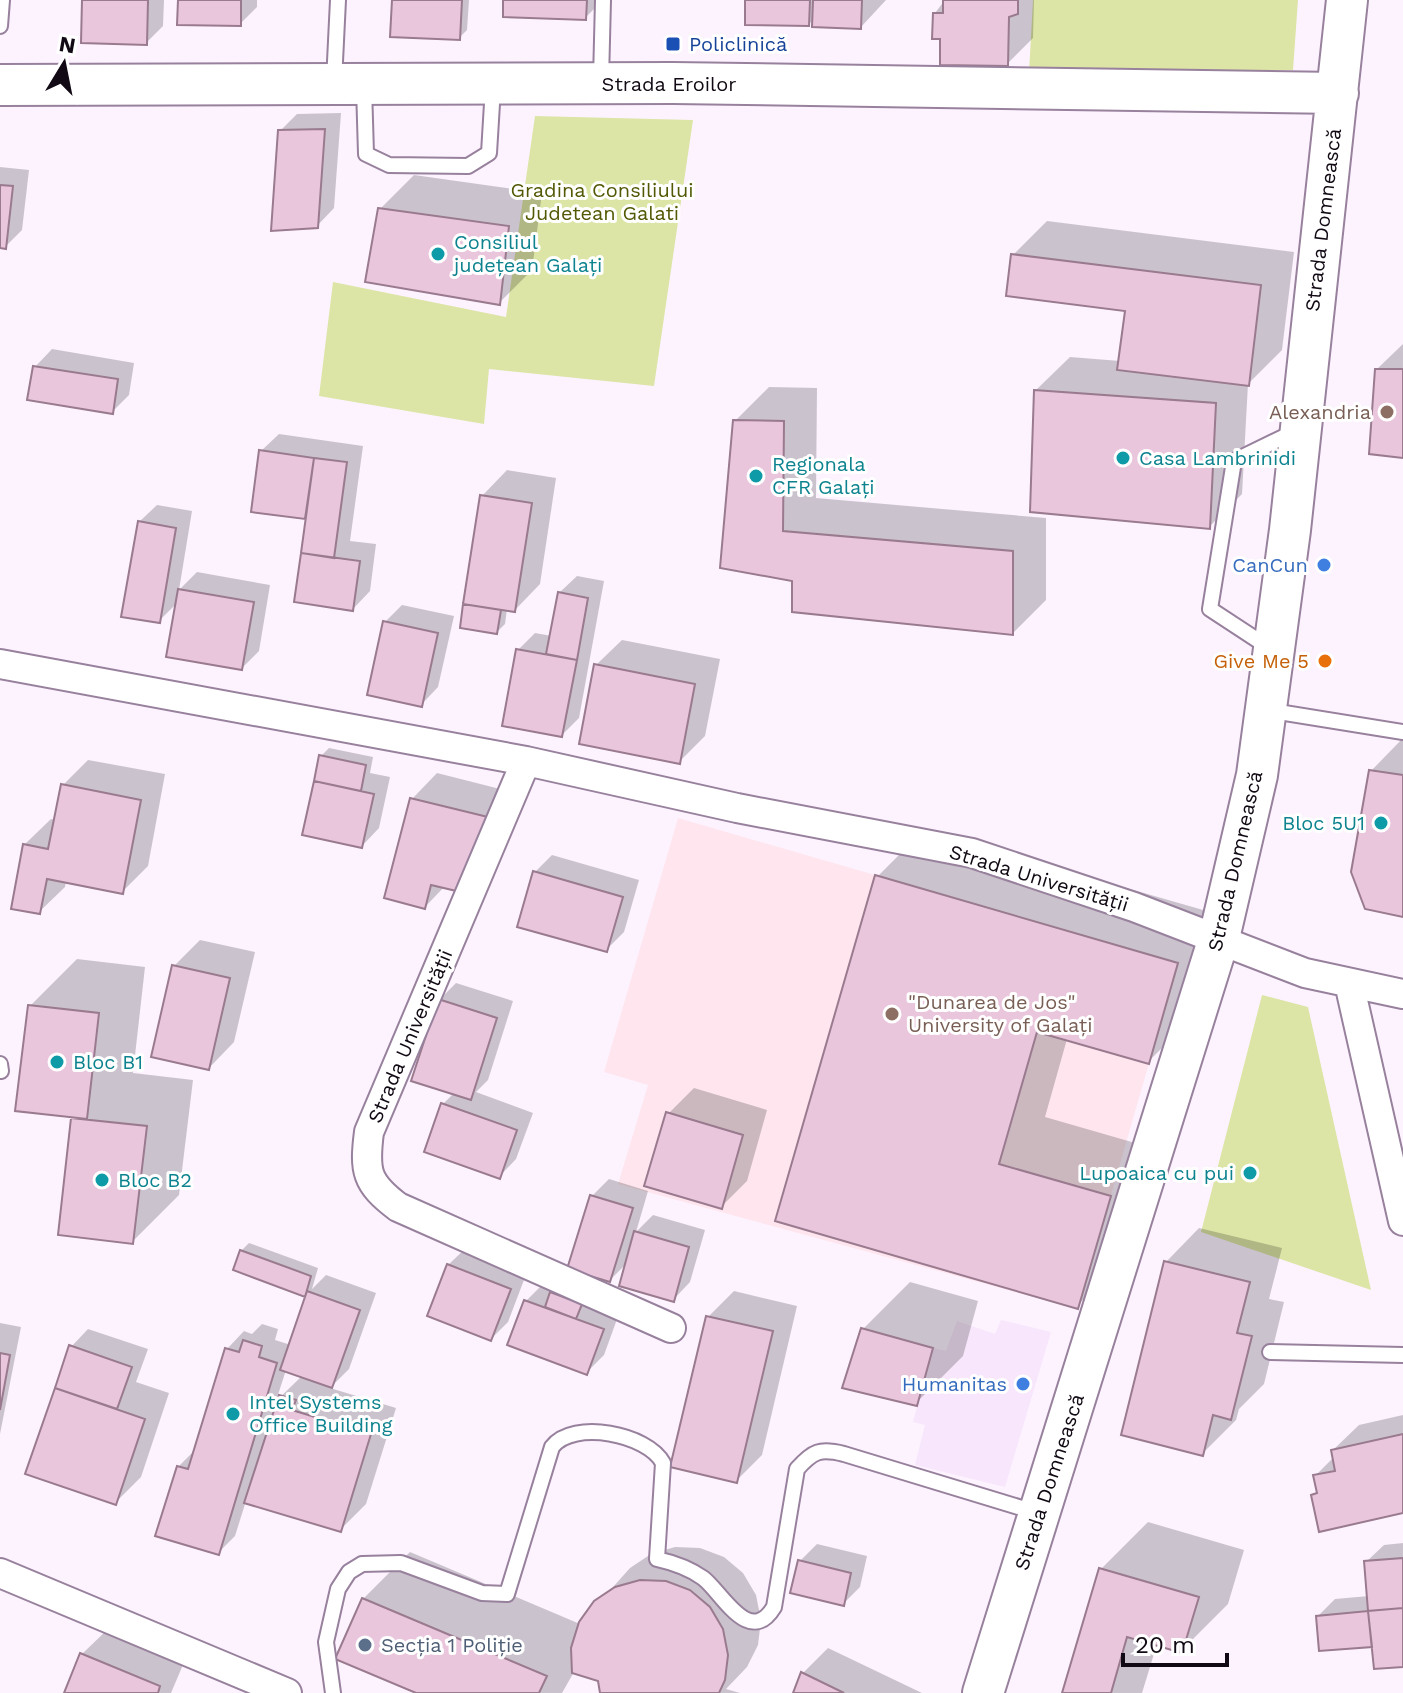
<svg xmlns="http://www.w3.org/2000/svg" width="1403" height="1693" viewBox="0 0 1403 1693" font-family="'Work Sans',sans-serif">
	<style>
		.built { fill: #f8e6fc }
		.education { fill: #fee5ee }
		.green { fill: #dce5a6 }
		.shadow { fill: #0003; fill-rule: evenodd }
		.building { fill: #e9c6dc; stroke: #9a7a8e; stroke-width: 2 }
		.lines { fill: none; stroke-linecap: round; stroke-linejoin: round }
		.lane-casing { stroke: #98819d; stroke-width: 18 }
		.street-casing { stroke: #98819d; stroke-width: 32 }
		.secondary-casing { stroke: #98819d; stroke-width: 44 }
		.lane { stroke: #fff; stroke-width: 14 }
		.street { stroke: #fff; stroke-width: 28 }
		.secondary { stroke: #fff; stroke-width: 40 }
		.transit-dot { fill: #1a4fb4; stroke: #fff; stroke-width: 3 }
		.culture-dot { fill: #0f9aa8; stroke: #fff; stroke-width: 3 }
		.education-dot { fill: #8d6e63; stroke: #fff; stroke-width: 3 }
		.shop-dot { fill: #3f7fe0; stroke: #fff; stroke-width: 3 }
		.food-dot { fill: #e8710a; stroke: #fff; stroke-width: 3 }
		.service-dot { fill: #5c6f8a; stroke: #fff; stroke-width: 3 }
		.labels { text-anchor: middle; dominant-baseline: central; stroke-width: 6; stroke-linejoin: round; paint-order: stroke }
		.transit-label { font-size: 20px; fill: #164399; stroke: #fff; text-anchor: start }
		.street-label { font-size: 20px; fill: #110913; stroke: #fff }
		.park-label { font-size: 20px; fill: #525804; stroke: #fff }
		.culture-label { font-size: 20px; fill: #0d838f; stroke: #fff; text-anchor: start }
		.education-label { font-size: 20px; fill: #785e54; stroke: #fff; text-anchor: end }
		.shop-label { font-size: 20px; fill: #366cbe; stroke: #fff; text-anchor: end }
		.food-label { font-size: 20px; fill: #c56008; stroke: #fff; text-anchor: end }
		.service-label { font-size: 20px; fill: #4e5e75; stroke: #fff; text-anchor: start }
	</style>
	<rect width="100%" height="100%" fill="#fdf3ff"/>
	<path class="built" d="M1001 1320 1051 1332 1005 1487 915 1465 925 1425 913 1422 933 1348 946 1351 957 1321 995 1334Z"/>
	<path class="education" d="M678 818 1178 963 1078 1309 618 1184 648 1085 604 1072Z"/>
	<path class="green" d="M1033 0H1298L1293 70 1029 73Z
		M535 116 693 120 654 386 489 369 484 424 319 396 333 282 506 317Z
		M1262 995 1308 1007 1371 1290 1201 1232Z"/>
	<path class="shadow" d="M84 0H164L163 26 146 43Z
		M180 0H257V7L240 24Z
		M394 0H469L467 30 459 38Z
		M505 0H603L585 18Z
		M747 0H886L861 27 815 18 809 24Z
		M945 0H1034L1033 38 1007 64 942 37 935 13Z
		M341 113 334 208 317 226 280 131 297 114Z
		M0 167 29 170 22 230 5 247 0 246Z
		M414 175 542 193 532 270 499 303 380 209Z
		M1047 221 1294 252 1282 350 1248 384 1242 494 1209 527 1036 390 1070 357 1120 361 1127 309 1013 255Z
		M1403 344V456L1377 369Z
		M52 349 134 363 129 395 112 412 35 367Z
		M769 387 817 388 816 498 1046 518V600L1013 633 794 579 735 421Z
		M279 434 363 446 350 541 376 544 370 591 353 609 308 517 253 510 261 451Z
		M507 470 556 478 540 584 515 610 507 609 505 624 497 632 462 627 482 496Z
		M157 505 192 511 179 590 197 572 270 585 259 651 242 668 177 603 159 621 139 522Z
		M577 576 604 581 579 718 562 735 518 650 535 633 552 636 559 593Z
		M402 605 454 616 438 687 421 705 385 622Z
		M622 640 720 659 705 736 680 761 596 665Z
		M1403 738V915L1371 771Z
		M329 748 373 757 370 773 390 777 379 828 362 846 316 782 321 756Z
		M88 760 165 774 148 866 122 892 66 881 65 887 39 912 25 844 51 819 56 820 63 785Z
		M437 773 512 792 445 886 425 907 412 799Z
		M924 830 1224 916 1195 1015 1148 1062 1067 1039 1045 1117 1156 1149 1124 1259 1077 1306 777 1220 877 877Z
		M552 855 639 880 624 932 606 950 535 872Z
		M200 940 255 952 234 1042 209 1068 174 966Z
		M77 959 145 967 133 1073 193 1080 179 1195 132 1242 60 1233 74 1116 30 1006Z
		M456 983 513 1001 488 1080 476 1092 533 1113 516 1159 499 1177 443 1104 454 1093 439 1000Z
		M694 1088 767 1110 747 1181 721 1207 668 1114Z
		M609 1179 648 1191 636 1232 653 1215 705 1230 690 1282 673 1300 627 1263 610 1280 592 1196Z
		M1199 1228 1282 1248 1269 1299 1284 1302 1264 1384 1239 1409 1236 1420 1203 1453 1166 1262Z
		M249 1243 318 1268 312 1289 326 1275 376 1293 349 1369 330 1388 396 1408 366 1504 340 1530 246 1501 235 1536 218 1553 178 1467 196 1449 227 1349 244 1331 252 1334 262 1324 278 1329 275 1340 291 1345 307 1296 236 1269 241 1251ZM286 1370 302 1376 276 1401Z
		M466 1248 527 1272 508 1322 491 1339 448 1265Z
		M910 1282 978 1301 963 1356 916 1403 863 1329Z
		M543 1284 620 1311 604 1355 587 1372 526 1301Z
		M734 1291 797 1306 762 1455 736 1481 708 1317Z
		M0 1323 21 1327 0 1434Z
		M88 1329 148 1349 136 1382 169 1393 141 1477 115 1503 27 1472 71 1347Z
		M1403 1415V1511L1313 1496 1318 1490 1315 1476 1334 1457 1333 1450 1359 1425Z
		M1148 1522 1244 1550 1228 1604 1181 1651 1157 1644 1142 1693H1064L1101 1569Z
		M1403 1543V1665L1374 1645 1318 1616 1335 1599 1369 1596 1366 1562 1384 1545Z
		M817 1544 867 1556 860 1587 843 1604 800 1561Z
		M675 1547 700 1548 724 1557 743 1573 756 1595 761 1620 758 1645 747 1667 726 1689 740 1693H602L600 1680 574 1672 562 1693H421L363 1599 410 1552 580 1624 630 1568 651 1554Z
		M108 1629 185 1660 171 1693H66L82 1654Z
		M828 1648 922 1693H795L803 1673Z"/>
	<path class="building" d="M82 0H148L147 45 81 43Z
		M178 0H241V26L177 25Z
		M392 0H462L460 40 390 37Z
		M503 0H587L586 20 503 17Z
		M745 0H810L809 26 745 25Z
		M813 0H862L861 29 812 27Z
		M943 0H1018V14L1009 17 1008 66 940 65V39H932L933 13H943Z
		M325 129 318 228 271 231 278 130Z
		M0 185 13 186 6 249 0 248Z
		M378 208 509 226 500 305 365 282Z
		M1011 254 1261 285 1249 386 1117 370 1125 311 1006 296Z
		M33 366 118 379 113 414 27 400Z
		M1375 369H1403V458L1369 454Z
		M1034 390 1216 403 1210 529 1030 512Z
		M733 420 784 421 783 531 1013 551V635L792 612V581L720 568Z
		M259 450 314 458 305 519 251 512Z
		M314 458 347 462 334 558 301 553Z
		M480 495 532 503 515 612 463 604Z
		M138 521 176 528 160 623 121 617Z
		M301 553 360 561 353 611 294 602Z
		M178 589 254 602 242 670 166 657Z
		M558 592 588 598 577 660 546 654Z
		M463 604 501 610 497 634 460 628Z
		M383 621 438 633 422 707 367 695Z
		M516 649 577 660 562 737 502 726Z
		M594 664 695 684 680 764 579 744Z
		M319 755 366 765 361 791 314 781Z
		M1369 770 1403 775V917L1365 909 1351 872Z
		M314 781 374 794 362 848 302 835Z
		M61 784 141 800 123 894 47 879 40 914 11 909 23 844 48 849Z
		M410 798 488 817 469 894 431 885 425 909 384 898Z
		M533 871 623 897 607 952 517 927Z
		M875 875 1178 963 1149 1064 1037 1032 999 1164 1111 1196 1078 1309 775 1221Z
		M172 965 230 978 209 1070 151 1057Z
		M438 999 497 1018 471 1100 411 1081Z
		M28 1005 99 1013 87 1119 15 1111Z
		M441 1103 517 1130 500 1179 424 1152Z
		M666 1112 743 1135 722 1209 644 1186Z
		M71 1118 147 1126 133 1244 58 1235Z
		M590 1195 633 1208 610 1282 567 1269Z
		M634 1231 689 1247 674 1302 619 1286Z
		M240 1250 311 1276 305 1297 233 1270Z
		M1164 1261 1250 1282 1237 1333 1252 1336 1231 1420 1213 1415 1203 1456 1121 1435Z
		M447 1264 511 1289 491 1341 427 1316Z
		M307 1291 360 1310 332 1388 280 1370Z
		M550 1292 582 1304 576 1319 545 1307Z
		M524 1300 604 1329 587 1375 507 1345Z
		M706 1316 773 1331 737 1483 670 1467Z
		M861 1328 933 1348 917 1406 842 1388Z
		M243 1340 262 1346 259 1357 277 1363 219 1555 155 1536 177 1466 188 1469 225 1348 239 1352Z
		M69 1345 132 1367 117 1409 55 1388Z
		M0 1353 10 1355 0 1410Z
		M55 1388 145 1419 116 1505 25 1474Z
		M279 1395 296 1400 292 1410 371 1434 341 1532 244 1503Z
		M1403 1434V1513L1319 1532 1311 1495 1317 1493 1313 1475 1335 1471 1331 1450Z
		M1403 1558V1608L1368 1611 1364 1561Z
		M798 1560 851 1573 844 1606 790 1593Z
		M1099 1568 1199 1597 1182 1653 1127 1637 1111 1693H1062Z
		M640 1580 666 1581 690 1590 710 1607 723 1629 728 1655 725 1680 719 1693H600L598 1681 572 1673 571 1648 579 1622 594 1601 615 1587Z
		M362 1598 547 1676 539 1693H416L335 1659Z
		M1403 1608V1667L1374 1669 1368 1611Z
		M1368 1611 1372 1647 1319 1651 1316 1616Z
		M80 1653 160 1686 158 1693H64Z
		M801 1672 844 1693H793Z"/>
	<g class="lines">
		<defs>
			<path id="lane" d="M0 26 2 0
				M601 80 603 0
				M334 82 338 0
				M364 87 366 154 389 165 468 166 489 153 493 87
				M1271 649 1210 609 1234 461 1296 431
				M1266 710 1403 732
				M0 1064 1 1071
				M1270 1352 1403 1355
				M333 1693 326 1642 338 1589 349 1572 362 1564 401 1563 482 1593 507 1594 552 1447C573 1419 648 1434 663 1463L657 1559C675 1563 689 1568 703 1578 721 1591 749 1648 774 1607L797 1469C813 1451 820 1448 844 1454L1035 1512"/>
			<path id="street" d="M0 664 526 761 737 808 972 853 1134 907 1305 973 1403 994
				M526 761 369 1132C364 1171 366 1183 398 1207L671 1328
				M1349 983 1403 1221
				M0 1573 287 1693"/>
			<path id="secondary" d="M0 85 673 83 1338 93
				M983 1693 1219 938 1257 775 1290 530 1347 0"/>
		</defs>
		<use href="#lane" class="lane-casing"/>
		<use href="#street" class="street-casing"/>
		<use href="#secondary" class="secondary-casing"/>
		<use href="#lane" class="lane"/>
		<use href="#street" class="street"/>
		<use href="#secondary" class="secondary"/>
	</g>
	<rect class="transit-dot" x="665" y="36" width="16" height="16" rx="4"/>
	<g class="culture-dot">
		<circle cx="438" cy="254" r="8"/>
		<circle cx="1123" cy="458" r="8"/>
		<circle cx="756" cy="476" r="8"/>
		<circle cx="1381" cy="823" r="8"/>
		<circle cx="57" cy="1062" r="8"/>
		<circle cx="1250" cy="1173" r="8"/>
		<circle cx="102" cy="1180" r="8"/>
		<circle cx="233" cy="1414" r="8"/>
	</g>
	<g class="education-dot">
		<circle cx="1387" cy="412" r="8"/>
		<circle cx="892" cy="1014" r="8"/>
	</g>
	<g class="shop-dot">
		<circle cx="1324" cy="565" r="8"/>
		<circle cx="1023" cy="1384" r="8"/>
	</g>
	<circle class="food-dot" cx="1325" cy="661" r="8"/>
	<circle class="service-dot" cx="365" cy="1645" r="8"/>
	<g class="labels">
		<g class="transit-label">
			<text x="689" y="44">Policlinică</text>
		</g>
		<g class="street-label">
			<text x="669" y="84">Strada Eroilor</text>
			<text transform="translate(1323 220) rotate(-83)">Strada Domnească</text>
			<text transform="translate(1235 861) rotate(-77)">Strada Domnească</text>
			<text transform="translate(1039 878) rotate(17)">Strada Universității</text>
			<text transform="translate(410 1036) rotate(-67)">Strada Universității</text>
			<text transform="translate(1049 1482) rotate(-72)">Strada Domnească</text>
		</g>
		<g class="park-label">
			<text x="602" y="190">Gradina Consiliului<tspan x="602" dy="23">Judetean Galati</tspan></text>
		</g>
		<g class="culture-label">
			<text x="454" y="242">Consiliul<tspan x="454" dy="23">județean Galați</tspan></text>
			<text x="1139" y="458">Casa Lambrinidi</text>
			<text x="772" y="464">Regionala<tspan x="772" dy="23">CFR Galați</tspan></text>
			<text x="1365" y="823" text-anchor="end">Bloc 5U1</text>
			<text x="73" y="1062">Bloc B1</text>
			<text x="1234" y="1173" text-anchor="end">Lupoaica cu pui</text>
			<text x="118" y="1180">Bloc B2</text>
			<text x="249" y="1402">Intel Systems<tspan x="249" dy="23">Office Building</tspan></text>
		</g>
		<g class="education-label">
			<text x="1371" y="412">Alexandria</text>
			<text x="908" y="1002" text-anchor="start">"Dunarea de Jos"<tspan x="908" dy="23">University of Galați</tspan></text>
		</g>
		<g class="shop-label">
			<text x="1308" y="565">CanCun</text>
			<text x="1007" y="1384">Humanitas</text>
		</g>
		<g class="food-label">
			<text x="1309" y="661">Give Me 5</text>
		</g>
		<g class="service-label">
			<text x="381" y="1645">Secția 1 Poliție</text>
		</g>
	</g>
	<g transform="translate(64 64) rotate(10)" stroke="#ffffff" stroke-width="6" paint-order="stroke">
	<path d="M0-6L14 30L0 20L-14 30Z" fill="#110913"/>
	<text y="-12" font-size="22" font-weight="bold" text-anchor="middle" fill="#110913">N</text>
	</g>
	<path d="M1123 1653v12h104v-12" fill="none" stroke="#110913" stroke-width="4"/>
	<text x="1135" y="1653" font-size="24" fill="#110913" stroke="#ffffff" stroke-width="6" paint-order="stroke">20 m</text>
</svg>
